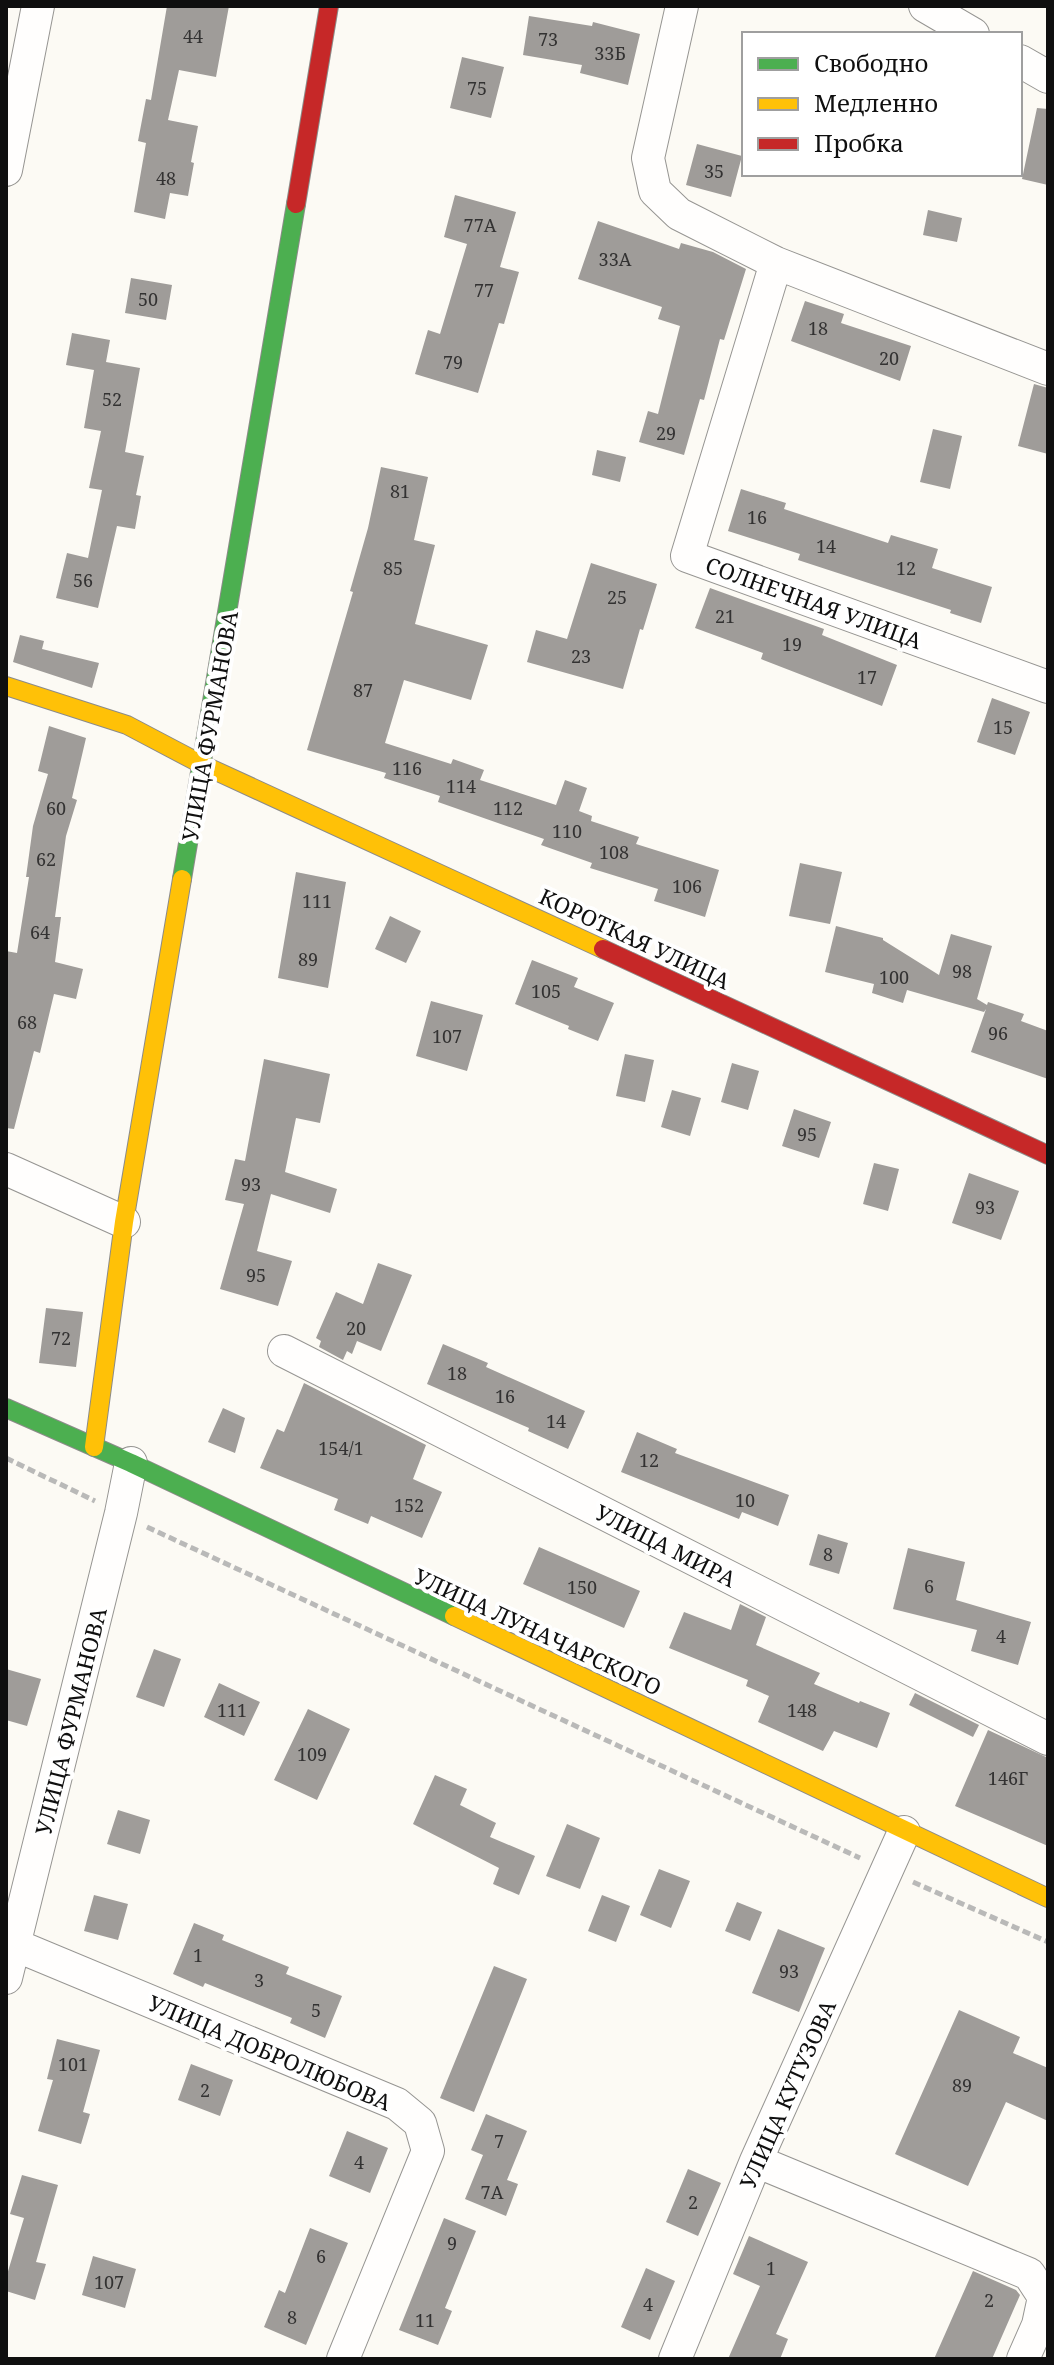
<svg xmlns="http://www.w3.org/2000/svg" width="1054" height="2365" viewBox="0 0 1054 2365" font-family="'Noto Serif',serif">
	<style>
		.building { fill: #9f9c99 }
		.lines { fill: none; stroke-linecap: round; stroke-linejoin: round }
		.street-casing { stroke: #969592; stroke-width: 34 }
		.fast-casing { stroke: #8c8b89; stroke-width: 20 }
		.slow-casing { stroke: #8c8b89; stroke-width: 20 }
		.jam-casing { stroke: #8c8b89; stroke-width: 20 }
		.path { stroke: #b9b9b8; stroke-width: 5; stroke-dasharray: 8 4; stroke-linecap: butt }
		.street { stroke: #fffefd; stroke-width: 32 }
		.fast { stroke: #4caf50; stroke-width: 18 }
		.slow { stroke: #ffc107; stroke-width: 18 }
		.jam { stroke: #c62828; stroke-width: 18 }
		.labels { text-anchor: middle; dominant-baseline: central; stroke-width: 8; stroke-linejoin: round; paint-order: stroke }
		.number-label { font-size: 18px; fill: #333232 }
		.street-label { font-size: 22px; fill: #0f0f0f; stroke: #fff }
	</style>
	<rect width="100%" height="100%" fill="#fcfaf4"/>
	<path class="building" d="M167 6H229L216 77 179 70 168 120 198 126 191 162 194 163 188 196 170 193 165 219 134 212 146 143 138 141 146 99 151 100Z
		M529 16 592 26 593 22 640 34 628 85 580 73 582 65 523 55Z
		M462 57 504 67 491 118 450 108Z
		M1037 108 1048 109V185L1022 179Z
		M697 144 742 156 731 197 686 185Z
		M455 195 516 212 500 267 519 272 504 324 499 323 478 393 415 374 428 330 440 334 467 244 444 237Z
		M928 210 962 218 957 242 923 235Z
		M598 221 679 249 681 243 713 252 746 269 724 340 720 339 704 400 700 399 684 455 639 442 648 411 658 414 680 326 658 319 662 307 578 279Z
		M131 278 172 285 166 320 125 313Z
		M805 301 844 314 841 323 911 346 900 381 791 341Z
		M72 333 110 340 106 362 140 368 125 452 144 456 136 495 141 496 135 529 117 526 98 608 56 598 67 553 88 558 102 490 89 488 101 431 84 428 94 370 66 365Z
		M1034 384 1048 388V454L1018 446Z
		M933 429 962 436 950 489 920 482Z
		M597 450 626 457 620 482 592 475Z
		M381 467 428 477 414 540 435 545 415 624 488 645 471 700 404 680 385 743 451 764 453 759 484 770 480 780 556 805 565 780 587 788 579 811 592 816 591 821 639 837 636 844 719 870 705 917 654 901 658 889 590 868 592 863 541 845 544 839 438 802 440 796 384 778 386 773 307 750 353 592 350 591 368 528Z
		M741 489 786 503 784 509 888 543 891 535 938 549 932 568 992 587 981 623 950 613 951 610 798 560 800 554 728 531Z
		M591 563 657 584 643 630 640 629 623 689 527 662 536 630 567 639Z
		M710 588 824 629 822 635 897 665 882 706 761 659 763 653 695 628Z
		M20 635 44 641 42 649 99 663 92 688 13 662Z
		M992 698 1030 712 1015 755 977 742Z
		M49 726 86 738 72 798 77 800 66 836 55 917H61L55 962 83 969 76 999 54 994 40 1053 34 1051 14 1129 6 1128V951L17 953 29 877H26L33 826 48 774 38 771Z
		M800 863 842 872 830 924 789 916Z
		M296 872 346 882 328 988 278 978Z
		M390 916 421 931 406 963 375 949Z
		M836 926 883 938V940L939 975 951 934 992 946 977 999 987 1005 988 1002 1024 1014 1021 1021 1048 1031V1079L971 1052 986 1009 984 1012 907 990 903 1003 872 993 874 984 825 972Z
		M532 960 578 978 574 987 614 1003 598 1041 568 1029 569 1026 515 1004Z
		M431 1001 483 1015 467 1071 416 1056Z
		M625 1054 654 1060 645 1102 616 1096Z
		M264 1059 330 1074 320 1123 296 1118 285 1172 337 1189 330 1213 271 1194 257 1251 292 1261 278 1306 220 1289 244 1204 225 1200 235 1159 245 1161Z
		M732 1063 759 1071 748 1110 721 1102Z
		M672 1090 701 1098 690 1136 661 1127Z
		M794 1109 831 1122 819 1158 782 1146Z
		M874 1163 899 1169 888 1211 863 1204Z
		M969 1173 1019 1191 1001 1240 952 1223Z
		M378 1263 412 1275 381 1351 357 1341 352 1354 347 1351 343 1360 319 1347 321 1341 316 1338 336 1292 363 1304Z
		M46 1308 83 1312 76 1367 39 1363Z
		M443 1344 488 1363 486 1367 585 1411 568 1449 528 1431 529 1428 427 1384Z
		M304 1383 426 1445 413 1479 442 1492 422 1538 371 1516 368 1524 334 1510 338 1499 260 1468 277 1429 284 1432Z
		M223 1408 245 1418 235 1453 208 1442Z
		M637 1432 677 1449 675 1453 789 1495 778 1526 742 1512 739 1519 621 1472Z
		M818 1534 848 1543 839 1574 809 1565Z
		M539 1547 640 1591 624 1628 523 1584Z
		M908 1548 965 1562 956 1600 1031 1622 1018 1665 971 1651 977 1630 893 1609Z
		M740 1604 766 1617 756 1645 820 1673 814 1684 859 1703 860 1701 890 1713 877 1748 834 1731 823 1751 758 1722 769 1696 746 1686 748 1680 669 1648 684 1612 731 1630Z
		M154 1649 181 1659 164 1707 136 1697Z
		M6 1669 41 1679 27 1726 6 1720Z
		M219 1683 260 1702 244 1736 204 1717Z
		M915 1693 979 1725 973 1737 909 1705Z
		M308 1709 350 1729 317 1800 274 1780Z
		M988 1730 1048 1758V1846L955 1806Z
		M435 1775 467 1789 460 1805 496 1823 490 1837 535 1856 519 1895 493 1884 499 1868 413 1824Z
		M118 1810 150 1820 140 1854 107 1844Z
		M567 1824 600 1838 580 1889 546 1876Z
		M659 1869 690 1881 671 1928 640 1915Z
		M94 1895 128 1904 118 1940 84 1931Z
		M602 1895 630 1906 616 1942 588 1931Z
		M737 1902 762 1912 750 1941 725 1931Z
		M194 1923 224 1935 222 1940 289 1967 286 1974 342 1996 325 2038 290 2023 292 2018 205 1983 203 1987 173 1974Z
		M778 1929 825 1948 799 2012 752 1993Z
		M494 1966 527 1979 474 2112 440 2098Z
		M959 2010 1020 2037 1013 2053 1048 2068V2121L1006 2102 968 2186 895 2154Z
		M57 2039 100 2050 83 2112 90 2114 81 2144 38 2131 53 2080 47 2079Z
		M191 2064 233 2080 220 2116 178 2100Z
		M486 2114 527 2131 507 2180 518 2184 506 2216 465 2199 483 2155 471 2150Z
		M347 2131 388 2148 370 2193 329 2176Z
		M688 2169 721 2183 698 2236 666 2222Z
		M22 2175 58 2185 36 2262 46 2264 35 2300 6 2291V2278L24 2218 10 2214Z
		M444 2218 476 2231 445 2308 452 2311 438 2345 399 2330Z
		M310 2228 348 2243 306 2345 264 2327 279 2290 285 2293Z
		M749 2236 808 2262 776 2334 788 2339 780 2359H728L760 2286 733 2274Z
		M93 2256 136 2269 125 2308 82 2295Z
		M646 2268 675 2281 650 2340 621 2327Z
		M973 2271 1016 2290 1020 2295 992 2359H934Z"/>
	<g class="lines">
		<defs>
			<path id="street" d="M682 6 648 158 655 191 679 214 776 263 1048 369
				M925 6 973 34
				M1020 61 1048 77
				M6 170 38 6
				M776 263 687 556 1048 687
				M6 1169 124 1222
				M284 1351 1048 1739
				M15 1945 397 2104 420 2123 428 2151 343 2359
				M6 1978 121 1513 131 1463
				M756 2161 1029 2274 1044 2297 1038 2325 1023 2359
				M675 2359 756 2161 904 1832"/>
			<path id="fast" d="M182 879 296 204
				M6 1408 131 1463 454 1616"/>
			<path id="slow" d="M6 686 127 725 203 765 603 949
				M94 1447 124 1222 182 879
				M454 1616 1048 1898"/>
			<path id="jam" d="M296 204 329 6
				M603 949 1048 1155"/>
		</defs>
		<use href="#street" class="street-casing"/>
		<use href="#fast" class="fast-casing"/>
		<use href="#slow" class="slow-casing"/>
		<use href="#jam" class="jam-casing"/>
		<path class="path" d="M6 1458 95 1501
			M147 1527 860 1858
			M913 1882 1048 1942"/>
		<use href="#street" class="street"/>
		<use href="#fast" class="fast"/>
		<use href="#slow" class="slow"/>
		<use href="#jam" class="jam"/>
	</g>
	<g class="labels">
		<g class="number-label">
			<text x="193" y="36">44</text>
			<text x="548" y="39">73</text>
			<text x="610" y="53">33Б</text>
			<text x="477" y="88">75</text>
			<text x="714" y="171">35</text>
			<text x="166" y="178">48</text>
			<text x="480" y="225">77А</text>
			<text x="615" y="259">33А</text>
			<text x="484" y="290">77</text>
			<text x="148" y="299">50</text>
			<text x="818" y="328">18</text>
			<text x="889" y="358">20</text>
			<text x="453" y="362">79</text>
			<text x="112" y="399">52</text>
			<text x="666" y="433">29</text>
			<text x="400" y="491">81</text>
			<text x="757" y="517">16</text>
			<text x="826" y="546">14</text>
			<text x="393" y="568">85</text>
			<text x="906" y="568">12</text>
			<text x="83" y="580">56</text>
			<text x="617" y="597">25</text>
			<text x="725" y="616">21</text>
			<text x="792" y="644">19</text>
			<text x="581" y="656">23</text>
			<text x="867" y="677">17</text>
			<text x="363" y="690">87</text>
			<text x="1003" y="727">15</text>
			<text x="407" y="768">116</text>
			<text x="461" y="786">114</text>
			<text x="56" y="808">60</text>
			<text x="508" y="808">112</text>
			<text x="567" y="831">110</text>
			<text x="614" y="852">108</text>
			<text x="46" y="859">62</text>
			<text x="687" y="886">106</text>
			<text x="317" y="901">111</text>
			<text x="40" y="932">64</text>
			<text x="308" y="959">89</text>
			<text x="962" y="971">98</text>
			<text x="894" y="977">100</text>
			<text x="546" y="991">105</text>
			<text x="27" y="1022">68</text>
			<text x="998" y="1033">96</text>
			<text x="447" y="1036">107</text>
			<text x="807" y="1134">95</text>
			<text x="251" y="1184">93</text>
			<text x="985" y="1207">93</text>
			<text x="256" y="1275">95</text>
			<text x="356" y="1328">20</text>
			<text x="61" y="1338">72</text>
			<text x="457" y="1373">18</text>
			<text x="505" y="1396">16</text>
			<text x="556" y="1421">14</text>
			<text x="341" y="1448">154/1</text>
			<text x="649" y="1460">12</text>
			<text x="745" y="1500">10</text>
			<text x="409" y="1505">152</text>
			<text x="828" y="1554">8</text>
			<text x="929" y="1586">6</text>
			<text x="582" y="1587">150</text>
			<text x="1001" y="1636">4</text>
			<text x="232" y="1710">111</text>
			<text x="802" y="1710">148</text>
			<text x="312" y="1754">109</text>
			<text x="1008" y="1778">146Г</text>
			<text x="198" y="1955">1</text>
			<text x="789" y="1971">93</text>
			<text x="259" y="1980">3</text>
			<text x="316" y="2010">5</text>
			<text x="73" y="2064">101</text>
			<text x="962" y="2085">89</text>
			<text x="205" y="2090">2</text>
			<text x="499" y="2141">7</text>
			<text x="359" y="2162">4</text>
			<text x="492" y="2192">7А</text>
			<text x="693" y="2202">2</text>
			<text x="452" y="2243">9</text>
			<text x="321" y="2256">6</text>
			<text x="771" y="2268">1</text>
			<text x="109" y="2282">107</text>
			<text x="989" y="2300">2</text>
			<text x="648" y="2304">4</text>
			<text x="292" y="2317">8</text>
			<text x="425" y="2320">11</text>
		</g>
		<g class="street-label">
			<text transform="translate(814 602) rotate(20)">СОЛНЕЧНАЯ УЛИЦА</text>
			<text transform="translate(209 726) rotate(-80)">УЛИЦА ФУРМАНОВА</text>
			<text transform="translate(635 938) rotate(25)">КОРОТКАЯ УЛИЦА</text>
			<text transform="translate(666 1545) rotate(27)">УЛИЦА МИРА</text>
			<text transform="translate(538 1631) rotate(25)">УЛИЦА ЛУНАЧАРСКОГО</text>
			<text transform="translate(70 1721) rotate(-76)">УЛИЦА ФУРМАНОВА</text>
			<text transform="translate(270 2052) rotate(23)">УЛИЦА ДОБРОЛЮБОВА</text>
			<text transform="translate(787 2094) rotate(-66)">УЛИЦА КУТУЗОВА</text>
		</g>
	</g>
	<rect width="1054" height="2365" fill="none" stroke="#0f0f0f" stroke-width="16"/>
	<rect x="742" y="32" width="280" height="144" fill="#ffffff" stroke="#9f9f9f" stroke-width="2"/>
	<rect x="758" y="58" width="40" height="12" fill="#4caf50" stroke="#9f9f9f" stroke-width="2"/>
	<text x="814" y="72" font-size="24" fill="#0f0f0f">Свободно</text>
	<rect x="758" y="98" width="40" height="12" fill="#ffc107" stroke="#9f9f9f" stroke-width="2"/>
	<text x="814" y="112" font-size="24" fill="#0f0f0f">Медленно</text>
	<rect x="758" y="138" width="40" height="12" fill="#c62828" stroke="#9f9f9f" stroke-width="2"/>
	<text x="814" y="152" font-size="24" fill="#0f0f0f">Пробка</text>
</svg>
